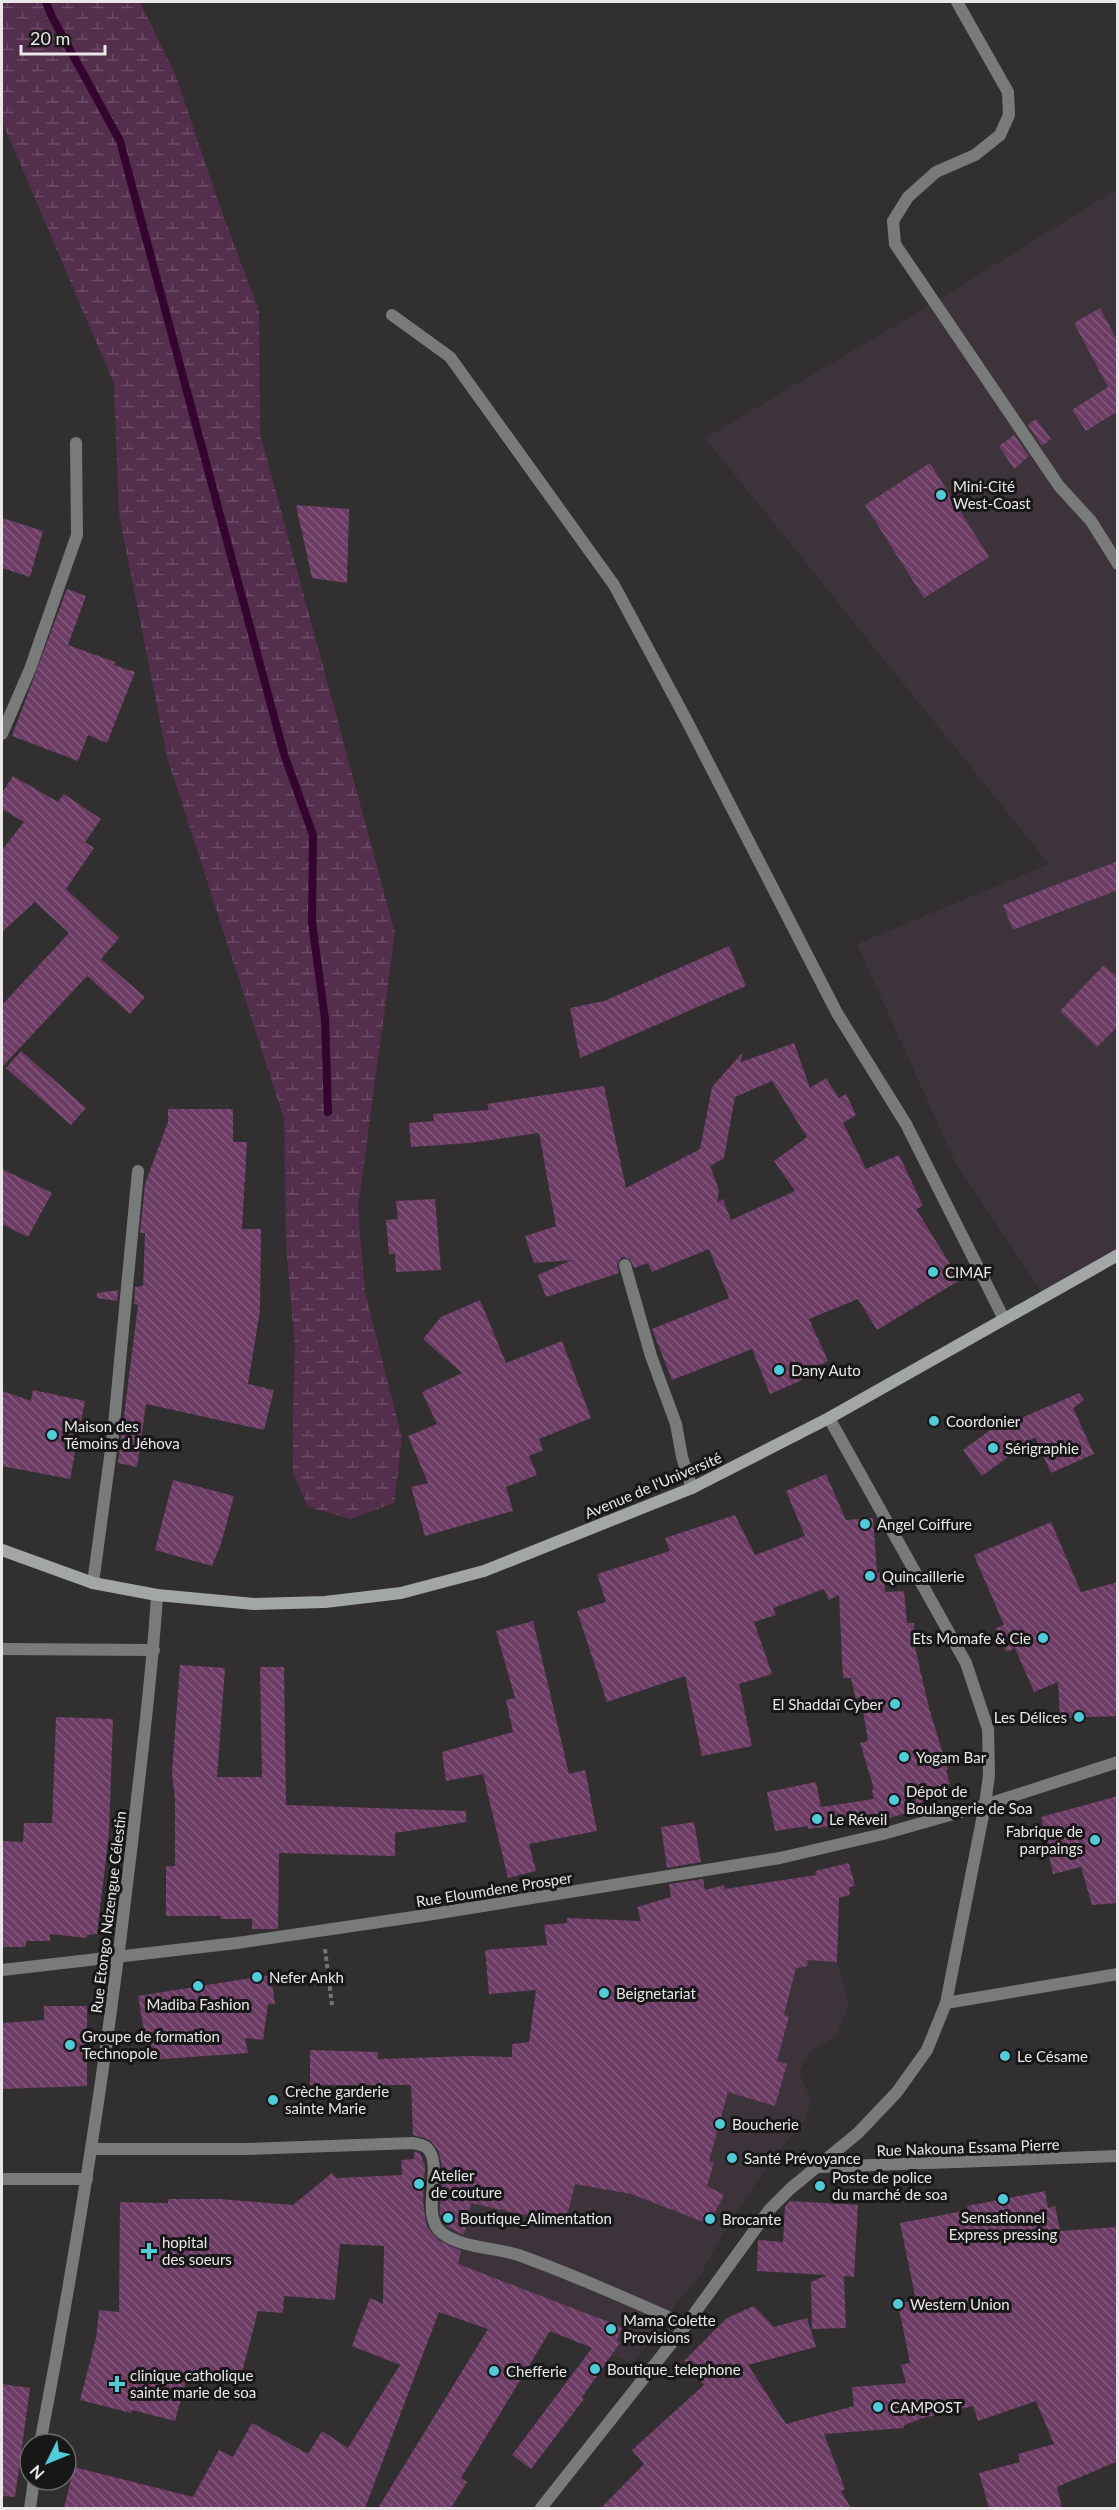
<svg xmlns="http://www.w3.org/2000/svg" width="1119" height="2510" viewBox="0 0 1119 2510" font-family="Lato,sans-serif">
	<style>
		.built { fill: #3c343a }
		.wetland { fill: url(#wetland-marsh) }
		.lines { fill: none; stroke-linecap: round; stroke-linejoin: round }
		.stream { stroke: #34062f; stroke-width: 8 }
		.building { fill: url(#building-back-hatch); fill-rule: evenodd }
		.path { stroke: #767475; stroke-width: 4; stroke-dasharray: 4.5 3; stroke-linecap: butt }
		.service { stroke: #797b7b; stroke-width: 12 }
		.minor { stroke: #797b7b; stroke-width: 12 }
		.tertiary { stroke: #797b7b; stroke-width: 12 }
		.secondary { stroke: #a3a6a6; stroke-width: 12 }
		.poi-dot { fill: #52cbd9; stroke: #181718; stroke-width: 2 }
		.labels { text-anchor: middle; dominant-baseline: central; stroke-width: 6; stroke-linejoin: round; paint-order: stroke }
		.poi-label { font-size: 15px; fill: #e9e7e8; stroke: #181718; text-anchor: start }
		.street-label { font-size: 15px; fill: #e9e7e8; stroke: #181718 }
	</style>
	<defs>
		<pattern id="wetland-marsh" width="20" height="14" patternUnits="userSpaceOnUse" patternTransform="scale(1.5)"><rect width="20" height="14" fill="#532e4d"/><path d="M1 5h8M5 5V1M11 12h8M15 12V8" fill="none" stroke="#6c4c67"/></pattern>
		<pattern id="building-back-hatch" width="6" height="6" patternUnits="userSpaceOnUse" patternTransform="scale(1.5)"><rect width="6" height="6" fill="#6d3c65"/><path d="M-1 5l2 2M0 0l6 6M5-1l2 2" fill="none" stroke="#82587b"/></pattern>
	</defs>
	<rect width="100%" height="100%" fill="#312f30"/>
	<path class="built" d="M1117 189V1255L1044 1297 956 1164 857 944 1049 864 705 438 925 308Z
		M823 1927 838 1928 837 1962 849 2003 836 2037 810 2051 799 2072 811 2100 805 2121 776 2154 728 2224 700 2276 677 2303 657 2335 632 2363 422 2282 427 2248 428 2215 438 2201 439 2164 445 2158Z"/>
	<path class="wetland" d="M2 2H140L176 76 219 204 259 311 260 433 395 933 358 1208 365 1292 402 1438 394 1503 351 1519 308 1507 293 1473V1410L295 1346 286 1247 284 1119 167 757 119 514 114 384 2 121Z"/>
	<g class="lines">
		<path class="stream" d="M46 2 52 17 120 141 284 754 313 835 312 922 325 1019 328 1112"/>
	</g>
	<path class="building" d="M1100 308 1118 342V411L1086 431 1072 410 1108 387 1074 323Z
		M1036 419 1051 439 1042 446 1028 425Z
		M1014 435 1029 456 1014 469 999 446Z
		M930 463 989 557 924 598 865 505Z
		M296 505 349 509 347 583 312 578Z
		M2 518 43 531 30 577 2 568Z
		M67 589 86 596 68 645 115 662 114 665 135 672 107 743 88 735 78 761 12 736Z
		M13 776 58 802 64 794 101 819 85 842 94 848 66 889 119 938 101 959 145 997 130 1014 87 976 2 1067V1005L69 933 35 902 2 932V850L24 822 2 809V793Z
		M1118 861V890L1013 930 1003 905Z
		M729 946 746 986 580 1058 570 1008 604 1001Z
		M1104 965 1118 978V1026L1097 1047 1060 1011Z
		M794 1043 810 1088 826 1078 839 1098 846 1094 856 1115 843 1123 866 1169 899 1155 923 1206 916 1209 960 1280 877 1330 858 1299 809 1319 828 1361 799 1374 802 1380 770 1394 752 1349 672 1380 652 1329 729 1298 709 1249 652 1272 648 1263 634 1268 630 1259 622 1257 617 1264 619 1273 546 1297 538 1275 572 1260 534 1263 525 1236 556 1226 539 1133 470 1143 411 1147 409 1123 434 1121 433 1114 489 1110 487 1104 604 1086 626 1188 700 1149 712 1087 742 1053 741 1062ZM772 1081 807 1137 774 1161 795 1191 731 1220 723 1199 717 1203 719 1190 710 1166 724 1158 735 1097Z
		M21 1051 86 1108 71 1125 6 1068Z
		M168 1109H233V1142H247L242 1229H261L260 1310 248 1384 274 1390 264 1430 146 1404 137 1467 118 1463 138 1305 134 1304 135 1287 143 1286 145 1233H140L145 1184 168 1122Z
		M2 1169 52 1193 28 1237 2 1224Z
		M435 1199 441 1270 396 1272 395 1254H389L386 1220 398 1219 396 1201Z
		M118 1290 117 1301 97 1298V1293Z
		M480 1300 506 1363 562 1341 591 1418 539 1439 543 1450 529 1456 537 1475 506 1487 513 1511 425 1536 411 1487 428 1483 408 1436 437 1424 422 1392 462 1373 423 1339 441 1317Z
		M33 1390 85 1401 70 1479 2 1466V1391L31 1401Z
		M1079 1393 1084 1400 1073 1408 1094 1454 1051 1473 1035 1437 982 1476 963 1450 1004 1420 1007 1424Z
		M826 1474 846 1520 873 1518 877 1573 884 1572 885 1592 904 1591 907 1623H914L916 1652 929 1708 948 1770 946 1771 950 1784 920 1792 923 1802 915 1804 917 1810 885 1819 808 1829V1826L775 1831 767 1792 816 1782 821 1807 874 1799 872 1790 874 1789 860 1743 868 1741 861 1698 856 1699 851 1678H843L839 1595 829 1600 824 1589 773 1608 776 1615 754 1622 772 1674 739 1684 752 1746 702 1756 685 1676 607 1702 577 1611 606 1602 597 1574 670 1551 665 1538 735 1515 755 1555 805 1536 786 1491Z
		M173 1480 234 1496 221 1544 212 1566 155 1550Z
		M1051 1522 1081 1592 1118 1582V1716L1060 1718 1058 1682 1034 1692 1015 1648 1006 1652 996 1628 1004 1625 974 1555Z
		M533 1621 569 1774 585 1770 597 1831 529 1844 536 1871 508 1878 483 1774 446 1781 442 1752 513 1732 506 1700 515 1698 496 1631Z
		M180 1665 225 1668 217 1777H262L260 1667H284L286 1805 466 1811V1822L395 1833V1856L279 1853 278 1929H252V1919H221V1916H166V1866H175V1800L172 1772Z
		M56 1717 113 1719 109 1833 97 1934 87 1935V1938L50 1934V1941H26V1947H2V1841L23 1842 24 1823H52Z
		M1118 1796V1903L1092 1905 1081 1867 1053 1874 1041 1817Z
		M694 1822 701 1862 667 1868 661 1827Z
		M849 1863 855 1886 849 1887 850 1895 839 1898 837 1962 807 1960 808 1966 796 1968 784 2015 789 2016 777 2061 787 2064 775 2106 728 2092 709 2161 714 2163 707 2186 724 2195 709 2224 631 2194 575 2184 565 2224 471 2203 464 2235 448 2227 440 2213 442 2165 438 2150 430 2140 413 2135 411 2085H310V2050L378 2052V2059L470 2056 512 2057V2044L529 2042 536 1990 489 1994 485 1950 547 1945 544 1925 567 1923V1918L641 1921 637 1907 671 1897 669 1884 703 1879 705 1890 724 1885 725 1889 816 1875 815 1871Z
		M271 1975 275 2004H268L263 2040 245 2038 248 2053 149 2060 138 1996Z
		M44 2006H87V2086L2 2089V2023L44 2020Z
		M414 2152 420 2153 425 2166 423 2202 427 2227 438 2240 461 2251 458 2264 622 2327 617 2341 620 2343 582 2397 584 2399 531 2469 512 2455 592 2348 550 2331 461 2478 467 2482 451 2508H378L488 2329 439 2312 365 2508H64L74 2467 193 2497 219 2450 233 2457 252 2423 308 2454 322 2431 348 2448 400 2365 352 2346 370 2298 383 2304 384 2246 340 2244 335 2300 284 2296 283 2313 258 2311 239 2384 189 2371 175 2421 132 2410 131 2413 80 2400 96 2338 99 2310 119 2312 120 2202 168 2203V2199H220L293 2205 332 2173 336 2178 402 2175 401 2160 414 2159Z
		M1045 2191 1048 2208 1055 2206 1060 2231 1118 2227V2461L1057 2487 1062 2508H989L979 2473 1020 2462 1018 2454 1054 2444 1036 2401 978 2421 973 2406 923 2418 904 2425V2428L824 2434 845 2489 841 2491 851 2508H601L644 2464 632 2450 704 2385 684 2361 727 2318 754 2306 774 2327 807 2318 816 2347 748 2365 786 2424 854 2406 852 2387 906 2383 901 2365 910 2363 898 2304 916 2300 900 2223 968 2210 967 2206Z
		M790 2201 858 2205 854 2277 844 2276 846 2328 812 2329 811 2282 827 2275 757 2271 758 2240 783 2242 785 2206Z
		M2 2384 30 2388 15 2497 2 2496Z"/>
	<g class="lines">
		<path class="path" d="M325 1949 332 2005"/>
		<path class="service" d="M92 2149H247L413 2143C417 2144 423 2145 426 2147 446 2164 418 2214 442 2233 461 2248 499 2248 521 2256 577 2276 632 2301 686 2325"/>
		<path class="minor" d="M957 2 1008 92 1009 115 1000 135 975 155 936 172 908 197 893 221 895 244 1059 486 1091 521 1118 564
			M392 315 450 357 614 585 687 721 837 1013 906 1124 1004 1319
			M2 734 30 669 77 535 76 443
			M625 1265 651 1356 676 1424 682 1457 692 1488
			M93 1583 113 1435 138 1171
			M2 1649 154 1650
			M2 1970 237 1943 427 1915 780 1858 883 1834 985 1805 1118 1762
			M946 2003 1118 1974
			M819 2167 1118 2156
			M2 2179H87
			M541 2508 686 2325 769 2210 790 2189 858 2133 897 2092 927 2050 946 2003 985 1805 989 1775 988 1729 966 1663 829 1418"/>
		<path class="tertiary" d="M40 2444C78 2245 109 2045 132 1843 141 1761 152 1678 157 1595
			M30 2508 34 2480"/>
		<path class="secondary" d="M2 1550 93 1583 157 1595 254 1604 325 1602 401 1593 484 1571 692 1488 829 1418 1118 1255"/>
	</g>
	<g class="poi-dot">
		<circle cx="941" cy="495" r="6"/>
		<circle cx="933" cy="1272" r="6"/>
		<circle cx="779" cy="1370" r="6"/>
		<circle cx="934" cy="1421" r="6"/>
		<circle cx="52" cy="1435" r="6"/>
		<circle cx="993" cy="1448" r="6"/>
		<circle cx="865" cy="1524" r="6"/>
		<circle cx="870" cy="1576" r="6"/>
		<circle cx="1043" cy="1638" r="6"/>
		<circle cx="895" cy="1704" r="6"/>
		<circle cx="1079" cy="1717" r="6"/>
		<circle cx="904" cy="1757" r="6"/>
		<circle cx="894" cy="1800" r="6"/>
		<circle cx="817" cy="1819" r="6"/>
		<circle cx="1095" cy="1840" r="6"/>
		<circle cx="257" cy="1977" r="6"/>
		<circle cx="198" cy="1986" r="6"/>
		<circle cx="604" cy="1993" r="6"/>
		<circle cx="70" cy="2045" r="6"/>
		<circle cx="1005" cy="2056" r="6"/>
		<circle cx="273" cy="2100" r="6"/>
		<circle cx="720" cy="2124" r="6"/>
		<circle cx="732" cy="2158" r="6"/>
		<circle cx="419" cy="2184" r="6"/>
		<circle cx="820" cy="2186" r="6"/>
		<circle cx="1003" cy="2199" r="6"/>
		<circle cx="448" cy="2218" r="6"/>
		<circle cx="710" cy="2219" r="6"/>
		<path d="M146 2242h6v6h6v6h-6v6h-6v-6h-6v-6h6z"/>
		<circle cx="898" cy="2304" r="6"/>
		<circle cx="611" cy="2329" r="6"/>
		<circle cx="595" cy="2369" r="6"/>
		<circle cx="494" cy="2371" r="6"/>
		<path d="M114 2375h6v6h6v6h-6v6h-6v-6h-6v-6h6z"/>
		<circle cx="878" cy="2407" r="6"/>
	</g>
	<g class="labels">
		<g class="poi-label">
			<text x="953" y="486">Mini-Cité<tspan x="953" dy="17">West-Coast</tspan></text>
			<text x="945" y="1272">CIMAF</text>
			<text x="791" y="1370">Dany Auto</text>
			<text x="946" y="1421">Coordonier</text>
			<text x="64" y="1426">Maison des<tspan x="64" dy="17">Témoins d Jéhova</tspan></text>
			<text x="1005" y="1448">Sérigraphie</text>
			<text x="877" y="1524">Angel Coiffure</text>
			<text x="882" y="1576">Quincaillerie</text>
			<text x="1031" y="1638" text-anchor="end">Ets Momafe &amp; Cie</text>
			<text x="883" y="1704" text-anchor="end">El Shaddaï Cyber</text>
			<text x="1067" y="1717" text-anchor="end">Les Délices</text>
			<text x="916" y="1757">Yogam Bar</text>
			<text x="906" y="1791">Dépot de<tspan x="906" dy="17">Boulangerie de Soa</tspan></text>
			<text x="829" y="1819">Le Réveil</text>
			<text x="1083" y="1831" text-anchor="end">Fabrique de<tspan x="1083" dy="17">parpaings</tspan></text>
			<text x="269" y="1977">Nefer Ankh</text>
			<text x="616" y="1993">Beignetariat</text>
			<text x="198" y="2004" text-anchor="middle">Madiba Fashion</text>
			<text x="82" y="2036">Groupe de formation<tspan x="82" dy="17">Technopole</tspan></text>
			<text x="1017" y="2056">Le Césame</text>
			<text x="285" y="2091">Crèche garderie<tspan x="285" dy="17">sainte Marie</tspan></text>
			<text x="732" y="2124">Boucherie</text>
			<text x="744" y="2158">Santé Prévoyance</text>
			<text x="431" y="2175">Atelier<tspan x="431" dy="17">de couture</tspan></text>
			<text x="832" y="2177">Poste de police<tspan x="832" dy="17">du marché de soa</tspan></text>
			<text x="1003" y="2217" text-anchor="middle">Sensationnel<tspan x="1003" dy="17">Express pressing</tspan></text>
			<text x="460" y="2218">Boutique_Alimentation</text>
			<text x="722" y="2219">Brocante</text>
			<text x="162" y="2242">hopital<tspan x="162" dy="17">des soeurs</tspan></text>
			<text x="910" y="2304">Western Union</text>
			<text x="623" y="2320">Mama Colette<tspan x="623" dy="17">Provisions</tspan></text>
			<text x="607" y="2369">Boutique_telephone</text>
			<text x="506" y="2371">Chefferie</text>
			<text x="130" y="2375">clinique catholique<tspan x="130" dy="17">sainte marie de soa</tspan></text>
			<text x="890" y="2407">CAMPOST</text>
		</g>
		<g class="street-label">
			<text transform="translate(653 1485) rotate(-23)">Avenue de l'Université</text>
			<text transform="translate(494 1889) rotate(-9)">Rue Eloumdene Prosper</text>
			<text transform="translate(108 1912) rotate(-83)">Rue Etongo Ndzengue Célestin</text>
			<text transform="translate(968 2147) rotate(-2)">Rue Nakouna Essama Pierre</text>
		</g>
	</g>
	<rect width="1119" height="2510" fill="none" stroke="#e9e7e8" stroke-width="6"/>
	<g transform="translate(48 2462) rotate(227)"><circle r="28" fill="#181718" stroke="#6c6a6b" stroke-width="1.5"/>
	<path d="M0-4.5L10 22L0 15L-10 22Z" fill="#52cbd9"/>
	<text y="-9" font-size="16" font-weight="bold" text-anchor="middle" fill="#e9e7e8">N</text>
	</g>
	<path d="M21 45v9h84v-9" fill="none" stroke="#e9e7e8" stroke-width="3"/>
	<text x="30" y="45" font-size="18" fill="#e9e7e8" stroke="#181718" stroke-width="4.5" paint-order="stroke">20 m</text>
</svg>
